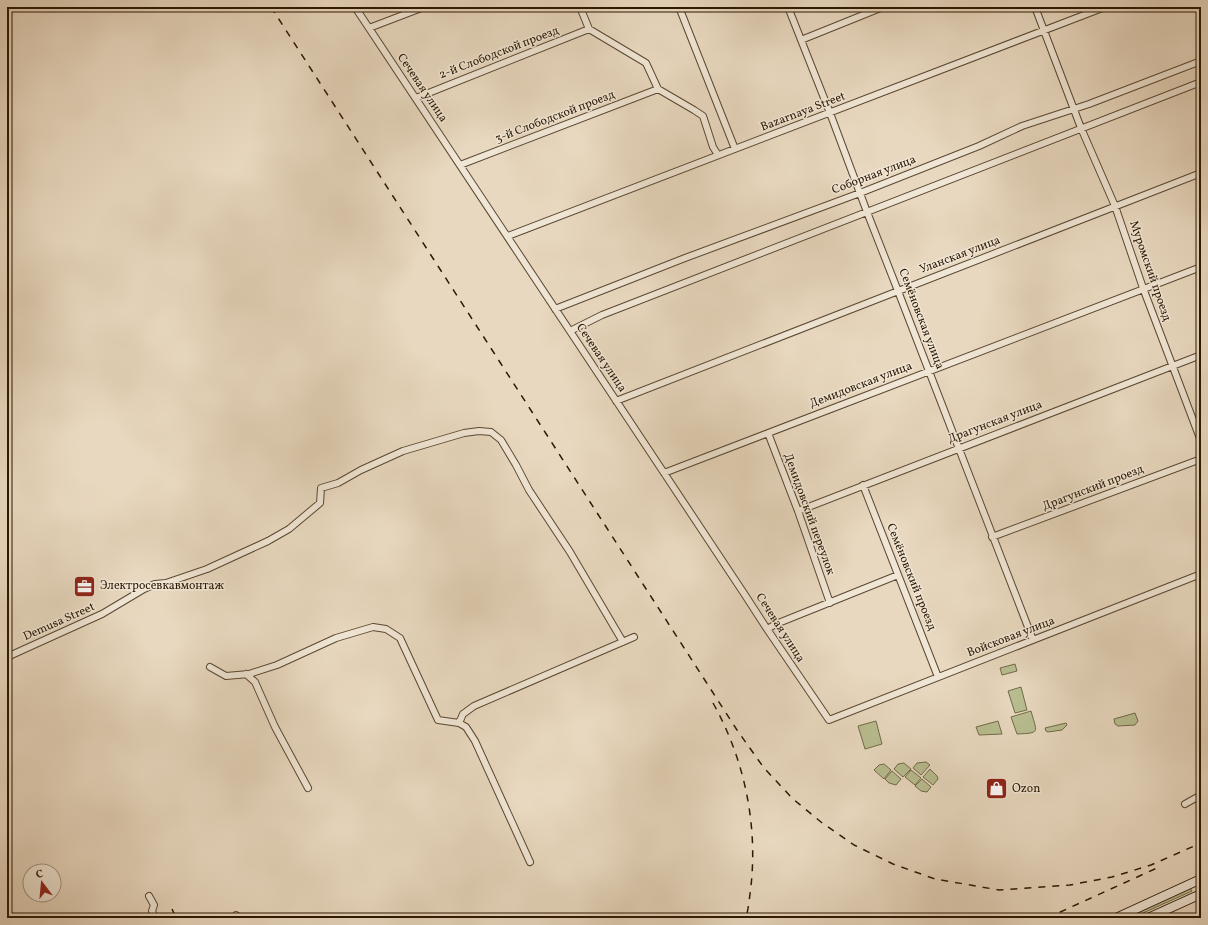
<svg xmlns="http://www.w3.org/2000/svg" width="1208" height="925" viewBox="0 0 1208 925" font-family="Vollkorn,serif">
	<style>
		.green { fill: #b8be90; stroke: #726a49 }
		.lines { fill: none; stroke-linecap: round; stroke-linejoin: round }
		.minor-casing { stroke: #5a4731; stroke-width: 8 }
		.secondary-casing { stroke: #2b1702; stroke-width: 10 }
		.minor { stroke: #f0e6d5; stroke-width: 6 }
		.secondary { stroke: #f0e6d5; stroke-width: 8 }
		.rail { stroke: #2b1702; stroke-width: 1.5; stroke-dasharray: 7 7; stroke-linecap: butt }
		.labels { text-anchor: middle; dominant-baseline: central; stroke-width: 3; stroke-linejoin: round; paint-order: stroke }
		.street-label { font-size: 12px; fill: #2b1702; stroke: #f0e6d5 }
		.poi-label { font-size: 12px; fill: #2b1702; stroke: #f0e6d5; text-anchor: start }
	</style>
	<rect width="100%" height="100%" fill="#e8d8bf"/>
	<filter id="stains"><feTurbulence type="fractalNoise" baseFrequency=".005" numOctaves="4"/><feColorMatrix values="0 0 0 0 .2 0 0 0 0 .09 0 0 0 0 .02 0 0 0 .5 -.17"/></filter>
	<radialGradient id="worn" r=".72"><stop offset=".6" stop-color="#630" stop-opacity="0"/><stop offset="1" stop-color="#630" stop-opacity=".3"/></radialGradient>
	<path class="green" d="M1015 664 1017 671 1002 675 1000 668Z
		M1021 687 1027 710 1015 713 1008 691Z
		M1031 711C1037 733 1041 733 1017 734L1011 717Z
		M1135 713 1138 721 1135 725 1118 726 1115 724 1114 719Z
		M876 721 882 744 865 749 858 726Z
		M998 721 1002 734 979 735 976 727Z
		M1066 723 1067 725 1062 730 1048 732 1046 731 1045 728Z
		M926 762 930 765 921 775 913 768 917 763Z
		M904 763 911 769 903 777 894 769 898 764Z
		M884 764 891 770 884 779 874 770 879 765Z
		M930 769 937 776 938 779 933 785 923 777Z
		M911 770 921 778 915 785 905 777Z
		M892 771 901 779 896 785 889 783 885 779Z
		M922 779 931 787 927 792 921 791 915 786Z
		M1190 888 1192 891 1132 918H1128V917Z"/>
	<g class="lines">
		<defs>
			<path id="minor" d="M355 7 745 595 767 629 829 720 1201 574
				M580 7 589 29 646 63 658 89 694 110 703 116 713 147 718 155
				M679 7 735 149
				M788 7 830 113 867 212 898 291 1033 640
				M1035 7 1081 128 1115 206 1143 288 1201 441
				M369 28 424 7
				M801 40 883 7
				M416 98 589 29
				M460 165 658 89
				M508 236 1105 7
				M555 309 685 258 860 193 979 146 1022 126 1089 104 1201 61
				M570 331 602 315 1201 82
				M616 401 1201 173
				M768 433 798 511 830 603
				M664 473 1201 267
				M863 485 938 677
				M798 511 1201 355
				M992 537 1201 459
				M767 629 776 624 898 575
				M7 657 102 614 144 589 155 584 166 583 207 569 268 541 289 529 320 503 321 488 338 483 361 470 403 451 464 433 479 431 491 432 501 440 516 465 529 490 570 552 623 642
				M210 667 226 676 249 674 277 665 336 638 373 627 386 629 400 638 438 720 459 723 466 727 475 741 530 862
				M246 674 255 682 275 727 308 788
				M459 723 463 714 474 706 634 637
				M1185 804 1201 795
				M149 896 154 905 152 911 155 918
				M235 918 236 915"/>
			<path id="secondary" d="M1116 918 1201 879
				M1148 918 1201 894"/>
		</defs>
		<use href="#minor" class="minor-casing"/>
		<use href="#secondary" class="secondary-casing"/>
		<use href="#minor" class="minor"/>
		<use href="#secondary" class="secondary"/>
		<path class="rail" d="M271 7 737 730 764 768 793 799 821 822 854 845 893 864 935 879 999 890 1070 885 1112 877 1151 865 1201 843
			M713 703C745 760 759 828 750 894 749 902 748 910 746 918
			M172 909 176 918
			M1047 918 1157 868"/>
	</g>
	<defs>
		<symbol id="office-square" viewBox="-11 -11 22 22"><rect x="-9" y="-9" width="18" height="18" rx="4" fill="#8f2418" stroke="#f0e6d5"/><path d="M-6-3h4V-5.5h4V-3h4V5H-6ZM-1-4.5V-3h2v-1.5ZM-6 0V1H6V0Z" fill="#fff"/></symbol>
		<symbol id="shop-square" viewBox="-11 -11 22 22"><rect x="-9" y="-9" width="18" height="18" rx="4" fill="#8f2418" stroke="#f0e6d5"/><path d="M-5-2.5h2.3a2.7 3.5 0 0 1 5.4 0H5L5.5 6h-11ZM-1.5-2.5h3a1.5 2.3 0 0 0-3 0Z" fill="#fff"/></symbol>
	</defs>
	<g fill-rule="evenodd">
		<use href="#office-square" x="72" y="574" width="25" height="25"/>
		<use href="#shop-square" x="984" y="776" width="25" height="25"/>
	</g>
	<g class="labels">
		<g class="street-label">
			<text transform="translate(499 53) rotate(-21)">2-й Слободской проезд</text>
			<text transform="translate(422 88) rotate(56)">Сечевая улица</text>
			<text transform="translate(803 112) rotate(-21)">Bazarnaya Street</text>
			<text transform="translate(555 117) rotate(-21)">3-й Слободской проезд</text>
			<text transform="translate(874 175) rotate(-21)">Соборная улица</text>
			<text transform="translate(960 255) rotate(-21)">Уланская улица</text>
			<text transform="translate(1150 271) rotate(71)">Муромский проезд</text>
			<text transform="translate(921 319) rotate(69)">Семёновская улица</text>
			<text transform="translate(601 358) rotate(56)">Сечевая улица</text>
			<text transform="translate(861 385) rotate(-21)">Демидовская улица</text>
			<text transform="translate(995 422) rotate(-21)">Драгунская улица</text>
			<text transform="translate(1093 488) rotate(-21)">Драгунский проезд</text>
			<text transform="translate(809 514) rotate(70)">Демидовский переулок</text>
			<text transform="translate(911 577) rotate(68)">Семёновский проезд</text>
			<text transform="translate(59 622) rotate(-24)">Demusa Street</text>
			<text transform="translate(780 628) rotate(57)">Сечевая улица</text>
			<text transform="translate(1011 637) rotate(-21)">Войсковая улица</text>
		</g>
		<g class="poi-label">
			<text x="100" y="586">Электросевкавмонтаж</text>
			<text x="1012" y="789">Ozon</text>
		</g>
	</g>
	<rect width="1208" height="925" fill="none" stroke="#e8d8bf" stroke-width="24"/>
	<rect x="8" y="8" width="1192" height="909" fill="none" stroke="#2b1702" stroke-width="2"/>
	<rect x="12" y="12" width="1184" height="901" fill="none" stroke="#2b1702"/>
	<g transform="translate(42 883) rotate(344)"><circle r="19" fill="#f0e6d5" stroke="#a19381"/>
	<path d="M0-3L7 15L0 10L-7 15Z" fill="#8f2418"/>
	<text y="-6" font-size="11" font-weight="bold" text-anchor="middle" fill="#2b1702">С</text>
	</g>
	<rect width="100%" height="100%" filter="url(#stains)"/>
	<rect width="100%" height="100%" fill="url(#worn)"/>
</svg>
